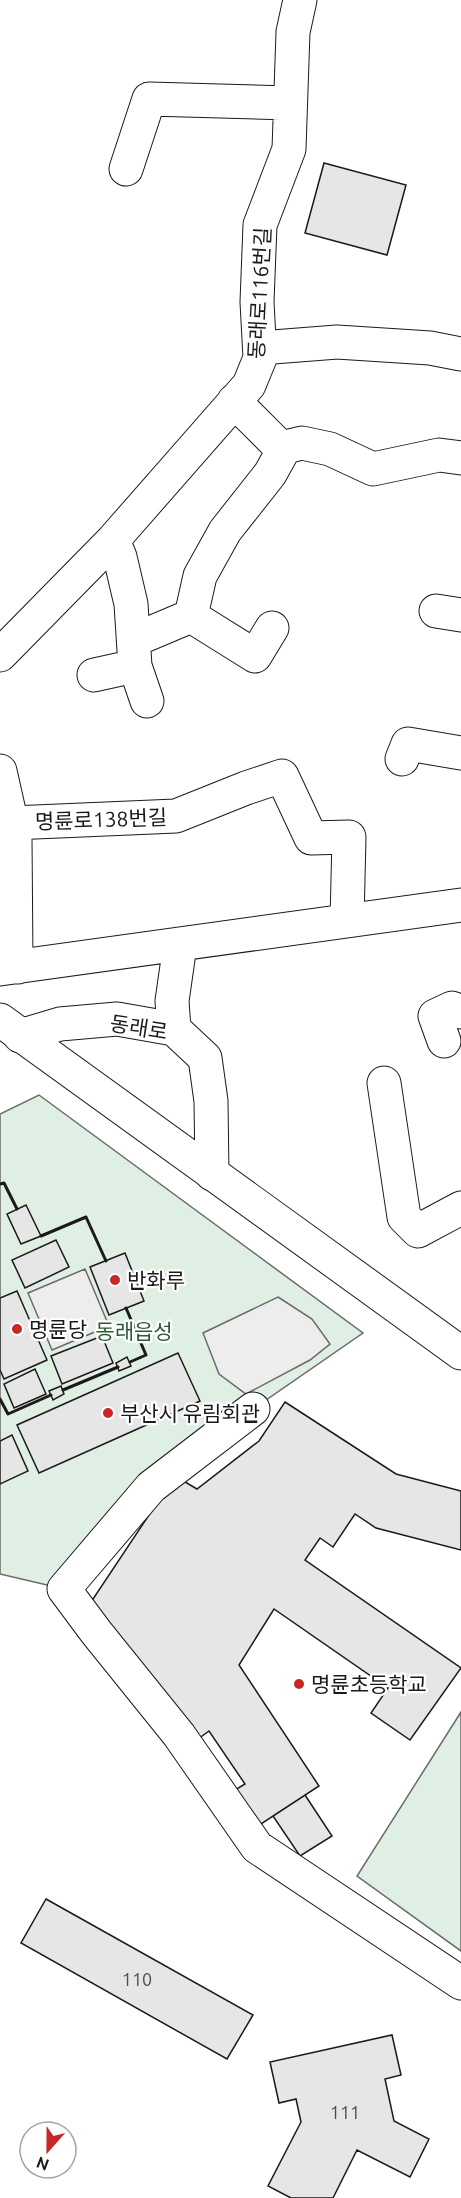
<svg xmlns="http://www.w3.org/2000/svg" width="461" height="2198" viewBox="0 0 461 2198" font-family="Ubuntu,'Noto Sans KR',sans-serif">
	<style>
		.green { fill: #e0efe3; stroke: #6a6a6a; stroke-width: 1.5 }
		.parking { fill: #ededed; stroke: #6a6a6a; stroke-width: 1.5 }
		.building { fill: #e6e6e6; stroke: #1a1a1a; stroke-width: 1.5 }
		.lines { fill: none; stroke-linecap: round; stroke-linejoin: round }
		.minor-casing { stroke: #1a1a1a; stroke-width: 35 }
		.major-casing { stroke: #1a1a1a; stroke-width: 35 }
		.minor { stroke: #fff; stroke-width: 33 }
		.major { stroke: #fff; stroke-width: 33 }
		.wall { stroke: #1a1a1a; stroke-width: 3 }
		.poi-dot { fill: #c62828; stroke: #fff; stroke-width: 2 }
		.labels { text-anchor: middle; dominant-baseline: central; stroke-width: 4.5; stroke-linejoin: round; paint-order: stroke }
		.number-label { font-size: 18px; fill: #4d4d4d }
		.street-label { font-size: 21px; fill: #1a1a1a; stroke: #fff }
		.poi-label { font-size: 21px; fill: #1a1a1a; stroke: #fff; text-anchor: start }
		.park-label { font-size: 21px; fill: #2b5a34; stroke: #fff }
	</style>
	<rect width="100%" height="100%" fill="#fff"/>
	<path class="green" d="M39 1095 363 1333 253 1409 64 1589 0 1574V1114Z
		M461 1712V1951L357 1876Z"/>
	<path class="parking" d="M85 1269 109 1326 52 1350 28 1293Z
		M278 1297 312 1319 330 1344 310 1360 246 1394 219 1374 203 1333Z"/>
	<path class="building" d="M324 163 406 185 387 255 305 233Z
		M26 1205 41 1236 21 1244 7 1214Z
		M56 1240 69 1267 25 1288 12 1260Z
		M125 1253 144 1301 109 1315 90 1267Z
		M17 1291 47 1360 4 1379 0 1370V1298Z
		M102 1336 113 1363 62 1384 51 1356Z
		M178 1353 200 1401 39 1473 17 1425Z
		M127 1357 131 1366 119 1371 116 1363Z
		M35 1369 46 1394 14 1408 4 1384Z
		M61 1386 64 1394 53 1400 49 1391Z
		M285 1402 396 1474 461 1491V1550L376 1528 355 1514 333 1547 320 1538 305 1560 461 1668 410 1740 371 1713 388 1688 274 1609 239 1665 319 1786 258 1826 235 1790 245 1784 209 1731 194 1742 91 1602 175 1476 197 1489 259 1441Z
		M12 1435 28 1471 0 1484V1441Z
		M305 1795 332 1836 300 1856 273 1816Z
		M46 1899 253 2015 227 2059 21 1943Z
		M392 2035 401 2075 385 2079 394 2121 429 2139 410 2177 357 2150 333 2198H291L268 2186 301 2122 296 2099 279 2103 270 2062Z"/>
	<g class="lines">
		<defs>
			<path id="minor" d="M126 169 149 99 290 103
				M260 348 337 342 430 348 461 354
				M234 401 281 448 302 443 330 449 373 469 439 455 461 458
				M113 540 120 557 131 604 135 666 147 701
				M436 611 461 615
				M272 628 255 656 191 616 200 576 225 531 270 474 285 447
				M134 640 191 616
				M0 655 113 540 249 385 260 358 257 302 260 225 289 149 293 32 300 0
				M94 675 135 666
				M402 759 408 744 461 753
				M0 771 15 838 16 962 18 967
				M12 823 176 816 246 788 282 776 311 838 349 837 347 921
				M0 969 461 905
				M174 1029 172 1001 180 945
				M20 1036 60 1024 117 1019 174 1029 205 1058 211 1101 212 1174
				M444 1041 435 1016 452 1008 461 1012
				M384 1083 404 1217 418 1231 461 1208
				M253 1409 151 1487 64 1589 96 1632 179 1735 257 1847 461 1983"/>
			<path id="major" d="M0 1020 461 1353"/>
		</defs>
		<use href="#minor" class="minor-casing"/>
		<use href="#major" class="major-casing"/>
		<use href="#minor" class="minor"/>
		<use href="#major" class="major"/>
		<path class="wall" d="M0 1184 4 1183 17 1209
			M41 1236 86 1217 106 1261
			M126 1308 146 1355 130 1362
			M63 1390 118 1367
			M0 1399 8 1414 51 1395"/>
	</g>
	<g class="poi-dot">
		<circle cx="115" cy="1280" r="6"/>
		<circle cx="17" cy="1329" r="6"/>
		<circle cx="108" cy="1413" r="6"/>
		<circle cx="299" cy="1684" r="6"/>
	</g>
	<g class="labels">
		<g class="number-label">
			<text x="137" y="1979">110</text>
			<text x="345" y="2112">111</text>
		</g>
		<g class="street-label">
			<text transform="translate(259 293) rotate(-87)">동래로116번길</text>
			<text transform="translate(101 819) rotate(-2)">명륜로138번길</text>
			<text transform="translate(139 1027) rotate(9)">동래로</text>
		</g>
		<g class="poi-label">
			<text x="127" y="1280">반화루</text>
			<text x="29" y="1329">명륜당</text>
			<text x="120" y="1413">부산시 유림회관</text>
			<text x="311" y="1684">명륜초등학교</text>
		</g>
		<g class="park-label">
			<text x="134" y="1331">동래읍성</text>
		</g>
	</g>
	<g transform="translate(48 2150) rotate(201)"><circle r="28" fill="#ffffff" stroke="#a3a3a3" stroke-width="1.5"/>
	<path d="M0-4.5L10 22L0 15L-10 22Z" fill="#c62828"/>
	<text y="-9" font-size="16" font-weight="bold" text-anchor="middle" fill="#1a1a1a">N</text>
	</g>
</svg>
